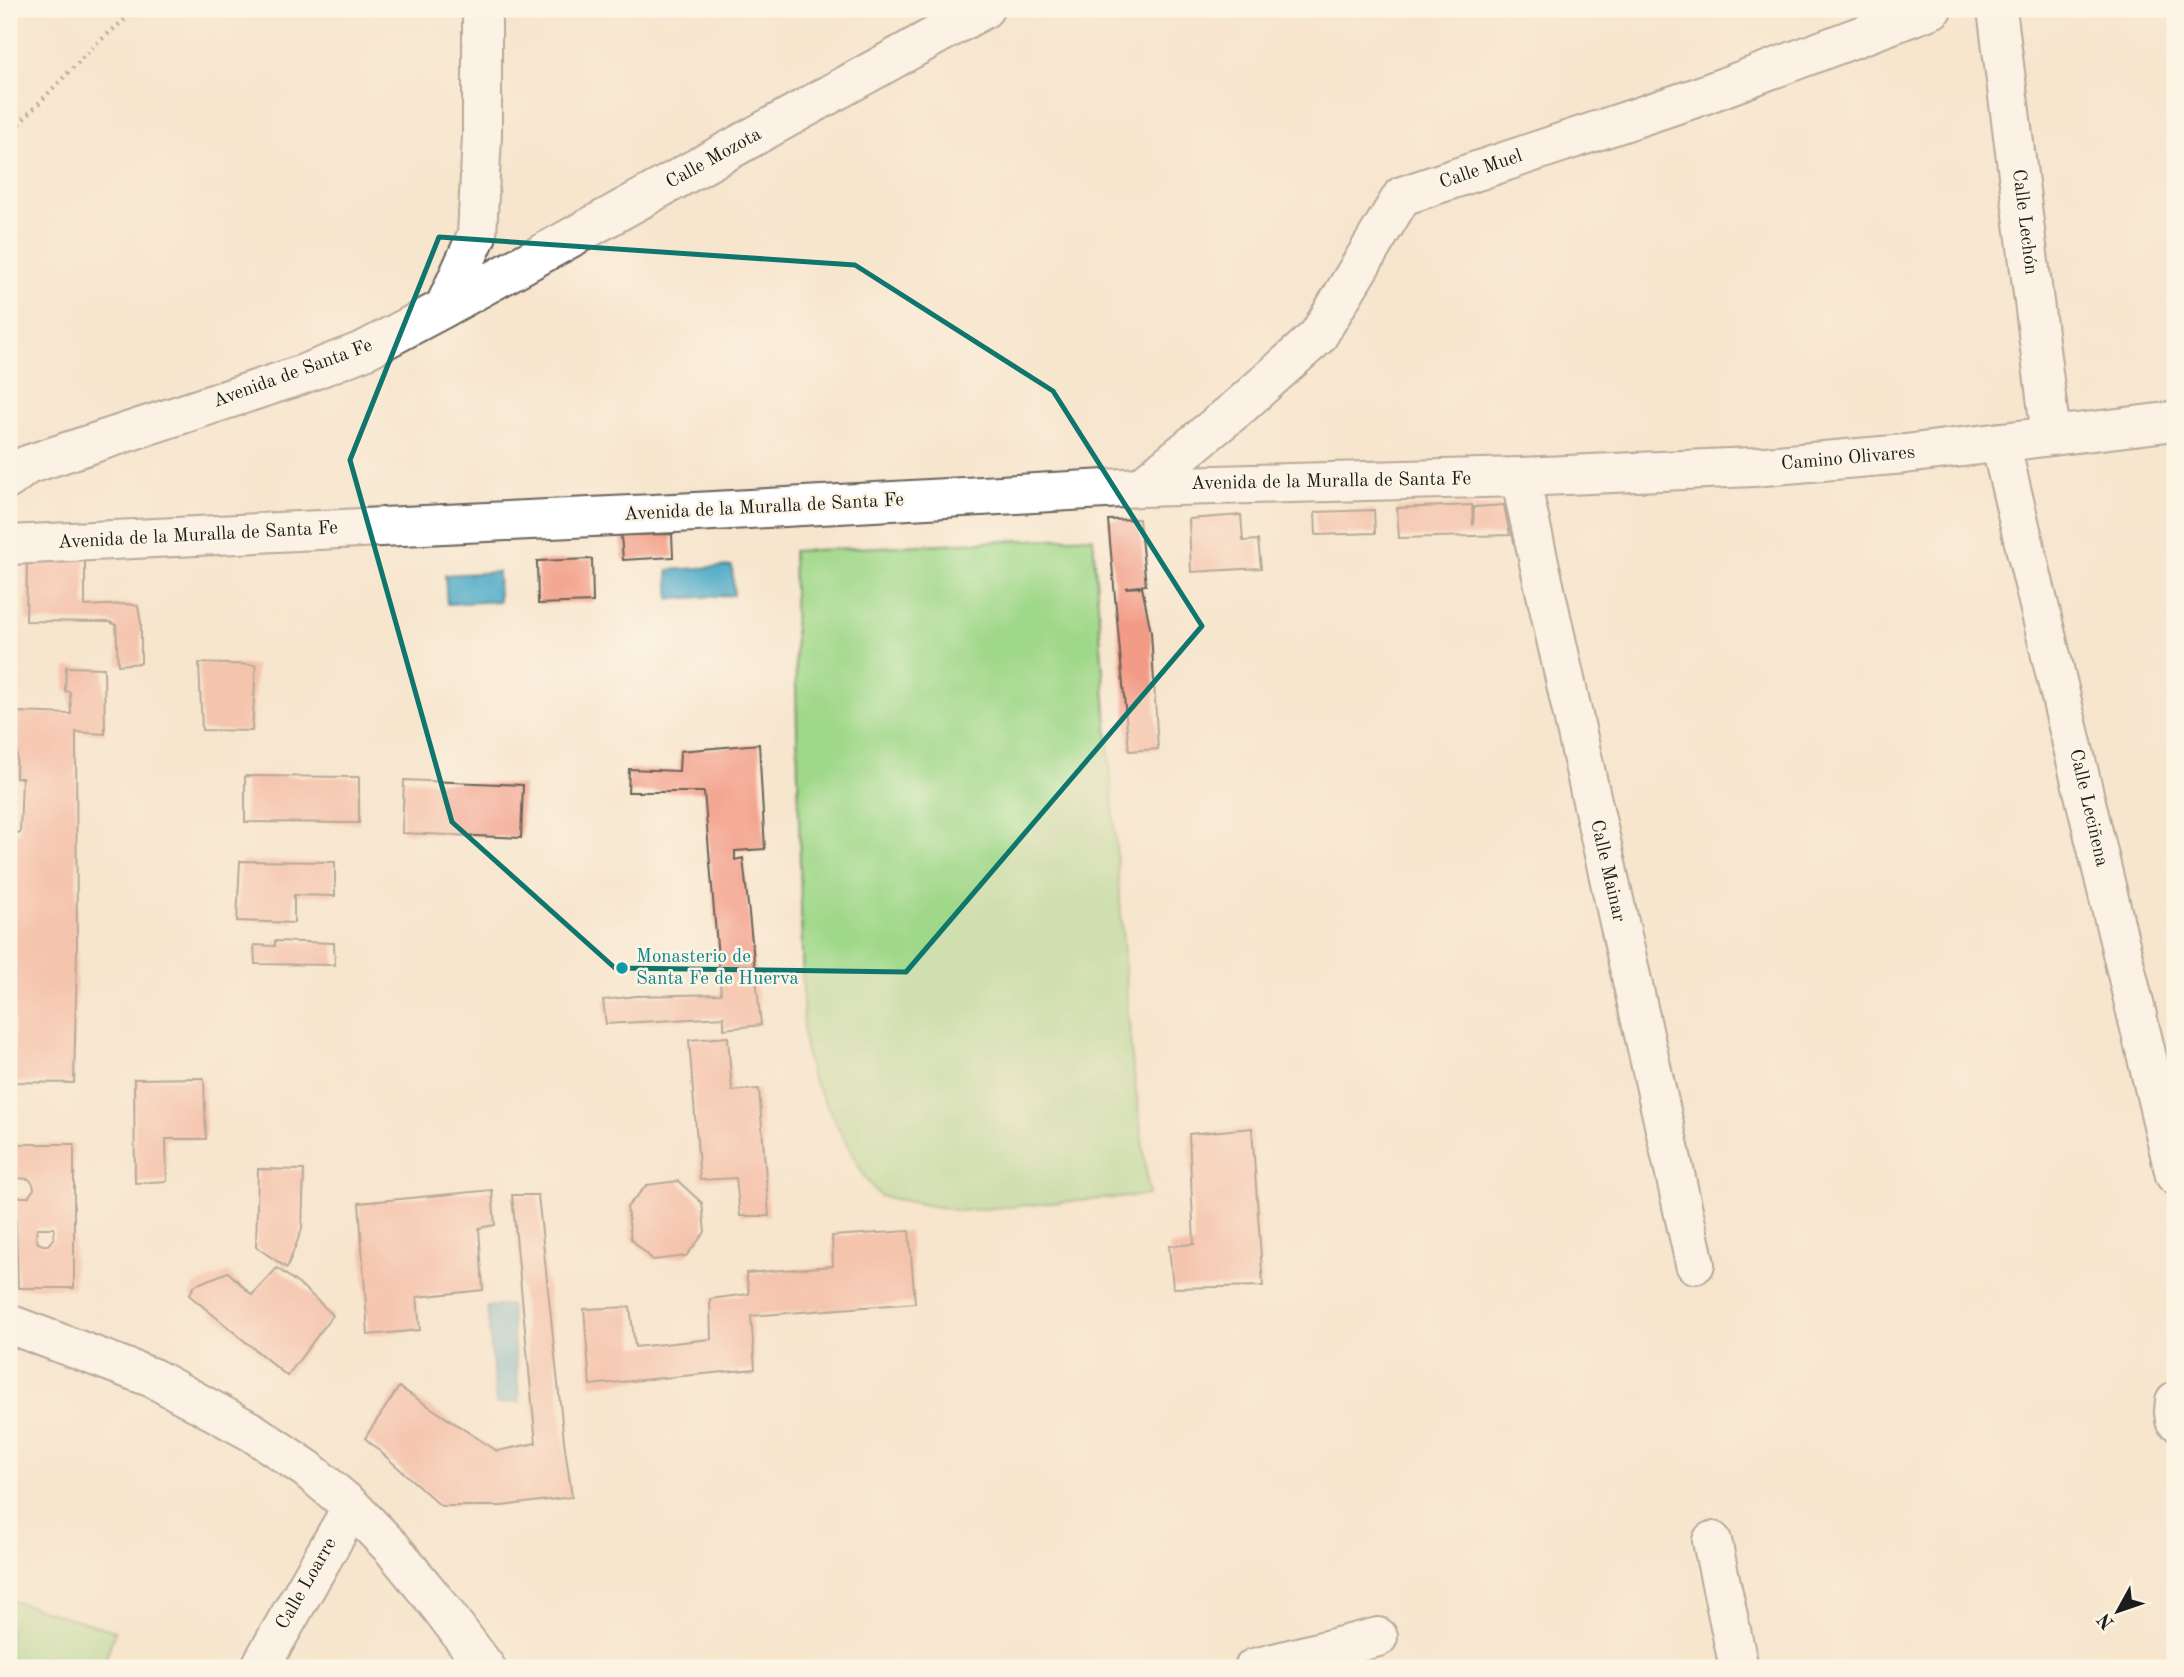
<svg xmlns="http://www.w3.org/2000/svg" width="2184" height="1677" viewBox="0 0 2184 1677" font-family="'Old Standard TT',serif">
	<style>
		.green { fill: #a0d88a; stroke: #5e7a53; stroke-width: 2 }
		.water { fill: #48a8c7; stroke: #326272; stroke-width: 2 }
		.building { fill: #f29b86; fill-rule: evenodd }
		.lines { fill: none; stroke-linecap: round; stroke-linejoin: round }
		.minor-casing { stroke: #69625a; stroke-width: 42 }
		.path { stroke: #69625a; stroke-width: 4.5; stroke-dasharray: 2 5; stroke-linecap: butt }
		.minor { stroke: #fff; stroke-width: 38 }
		.marked { fill: none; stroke: #0f766e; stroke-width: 5; stroke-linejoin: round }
		.culture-dot { fill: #0f9aa8; stroke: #fcf5e5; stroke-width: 2.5 }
		.labels { text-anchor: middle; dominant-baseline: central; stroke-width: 5; stroke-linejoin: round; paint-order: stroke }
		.street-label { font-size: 19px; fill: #1c1c1c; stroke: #fcf5e5 }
		.culture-label { font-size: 19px; fill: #0d838f; stroke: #fcf5e5; text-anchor: start }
	</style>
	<rect width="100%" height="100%" fill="#fcf5e5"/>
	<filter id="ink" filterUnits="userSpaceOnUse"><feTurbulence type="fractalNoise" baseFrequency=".0143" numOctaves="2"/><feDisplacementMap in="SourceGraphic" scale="14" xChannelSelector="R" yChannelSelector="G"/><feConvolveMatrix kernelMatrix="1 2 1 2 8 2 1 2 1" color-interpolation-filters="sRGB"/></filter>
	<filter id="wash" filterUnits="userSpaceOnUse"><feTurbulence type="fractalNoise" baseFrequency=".00686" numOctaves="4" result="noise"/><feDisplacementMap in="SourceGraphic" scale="28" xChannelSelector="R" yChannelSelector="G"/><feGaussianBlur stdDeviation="1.57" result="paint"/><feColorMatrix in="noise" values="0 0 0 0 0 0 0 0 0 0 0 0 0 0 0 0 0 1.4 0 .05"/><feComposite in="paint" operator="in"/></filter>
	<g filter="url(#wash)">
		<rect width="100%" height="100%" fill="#f7e5cd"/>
		<path class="green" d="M1093 537 1131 1050 1149 1195 959 1211 880 1196 865 1178 811 1076 804 1042 793 551Z
			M9 1600 115 1631 103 1668H9Z"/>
		<path class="water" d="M732 566 734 595 670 599 668 570Z
			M498 572 499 601 447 604 445 575Z
			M510 1305 520 1402 496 1404 487 1307Z"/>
		<g id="blocks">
			<path class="building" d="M1472 505 1473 526 1474 507 1504 505 1510 535 1399 538 1397 508Z
				M1374 510 1375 533 1316 535 1315 512Z
				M1241 515 1243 541 1258 540 1261 568 1191 572 1189 519Z
				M1139 519 1146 585 1125 588 1142 587 1151 632 1158 749 1129 751 1108 520Z
				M672 534 673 557 623 560 621 535Z
				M85 558V606L128 604 138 606 141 623V663L118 665 116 625 110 622 26 621 27 560Z
				M592 559 593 602 538 604 537 561Z
				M199 663 256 665 252 731 202 730Z
				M66 667 104 668 105 734 76 732 77 952 74 1083 14 1082 13 832 20 833 22 778H16L18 712 71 714 70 692 65 691Z
				M759 744 765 849 735 851V860L743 858 761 1025 724 1029V1017L606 1024 603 1000 636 996 721 994 704 792H628L629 769 679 771 680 751Z
				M245 776 359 777V823L245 822Z
				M404 780 523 785 521 838 402 833Z
				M240 861 335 862V896L294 895V923L237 921Z
				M275 941 334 943 335 965 255 964 254 945 275 946Z
				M728 1037 732 1091 759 1089 769 1216H740L736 1178 700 1180 689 1040Z
				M204 1078 206 1139H166L167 1181 135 1183 134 1079Z
				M1252 1128 1263 1286 1173 1288 1169 1246 1194 1244 1189 1134Z
				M15 1144H74V1288H18L15 1197H28L34 1189 33 1184 29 1179 15 1178ZM37 1228H54V1238L48 1245H43L38 1243 36 1237Z
				M258 1169 304 1170 302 1229 287 1268 256 1247Z
				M678 1181 702 1203 705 1232 686 1256 653 1260 631 1239 627 1207 647 1185Z
				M492 1190 495 1225 479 1228 483 1290 417 1297 420 1330 368 1335 359 1203Z
				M512 1195H538L564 1441 572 1497 502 1506H441L365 1438 399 1387 497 1451 536 1443Z
				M909 1231 915 1303 751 1316 755 1369 590 1385 584 1309 630 1307 635 1347 711 1339 710 1299 749 1294 746 1273 833 1266 832 1236Z
				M277 1268 304 1288 333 1315 287 1376 189 1295 195 1285 228 1272 252 1295Z"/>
		</g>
	</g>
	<g filter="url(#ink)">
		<use href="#blocks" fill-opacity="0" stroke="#69625a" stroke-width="2"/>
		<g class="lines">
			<defs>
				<path id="minor" d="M1997 9 2051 436
					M444 308 984 9
					M2000 442 2175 1175
					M1520 477 1695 1264
					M9 479 27 465 298 376 365 350 444 308 477 235 482 136V9
					M1141 487 1240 406 1318 336 1402 196 1695 98 1932 9
					M9 545 695 512 1141 487 1520 477 1753 467 1905 454 2175 421
					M9 1324 153 1378 252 1432 307 1469 352 1507 392 1548 441 1608 486 1668
					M2175 1401 2174 1412 2175 1420
					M1712 1541 1739 1668
					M263 1662 352 1507
					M1254 1668 1378 1637"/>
			</defs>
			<use href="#minor" class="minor-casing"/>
			<path class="path" d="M9 134 95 45 137 9"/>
			<use href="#minor" class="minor"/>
		</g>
	</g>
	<path d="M0 0H2184V1677H0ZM439 237 855 265 1053 391 1202 626 906 972 615 968 452 822 350 460Z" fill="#f7e5cd" fill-opacity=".55" fill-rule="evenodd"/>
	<path class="marked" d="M439 237 855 265 1053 391 1202 626 906 972 615 968 452 822 350 460Z"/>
	<circle class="culture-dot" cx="622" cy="968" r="7"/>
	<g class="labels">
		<g class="street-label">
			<text transform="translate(714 159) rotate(-29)">Calle Mozota</text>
			<text transform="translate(1481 170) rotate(-19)">Calle Muel</text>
			<text transform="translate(2024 222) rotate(83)">Calle Lechón</text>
			<text transform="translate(293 374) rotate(-20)">Avenida de Santa Fe</text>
			<text transform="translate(1848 459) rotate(-5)">Camino Olivares</text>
			<text transform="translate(1331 482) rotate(-1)">Avenida de la Muralla de Santa Fe</text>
			<text transform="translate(764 508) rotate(-3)">Avenida de la Muralla de Santa Fe</text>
			<text transform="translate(198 536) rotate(-3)">Avenida de la Muralla de Santa Fe</text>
			<text transform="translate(2088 808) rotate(77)">Calle Leciñena</text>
			<text transform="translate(1607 871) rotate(77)">Calle Mainar</text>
			<text transform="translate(307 1584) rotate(-60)">Calle Loarre</text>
		</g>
		<g class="culture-label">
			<text x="636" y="957">Monasterio de<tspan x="636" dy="22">Santa Fe de Huerva</tspan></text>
		</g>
	</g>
	<rect width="2184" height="1677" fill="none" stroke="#fcf5e5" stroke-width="35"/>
	<g transform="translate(2118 1611) rotate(230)" stroke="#fcf5e5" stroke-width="5" paint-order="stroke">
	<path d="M0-5L12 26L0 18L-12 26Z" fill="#1c1c1c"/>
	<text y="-10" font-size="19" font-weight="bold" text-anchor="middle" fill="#1c1c1c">N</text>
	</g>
</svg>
